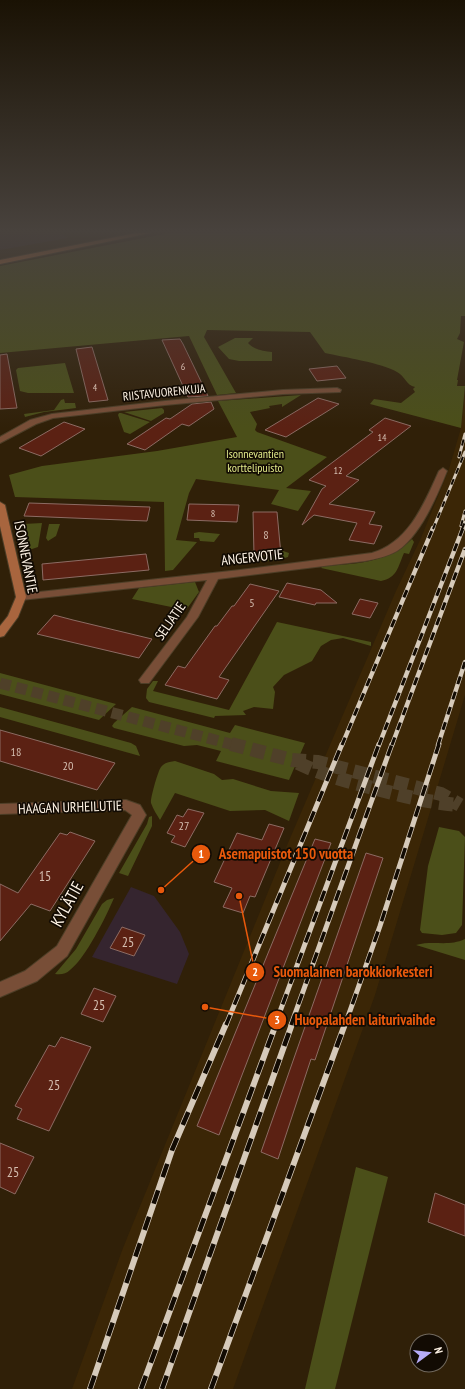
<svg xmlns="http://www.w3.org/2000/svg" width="465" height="1389" viewBox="0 0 465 1389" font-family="'PT Sans Narrow',sans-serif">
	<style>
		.commercial { fill: #35252f }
		.built { fill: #3b2606 }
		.green { fill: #4b4f19 }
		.building { fill: #5b2113; stroke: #8c6b63 }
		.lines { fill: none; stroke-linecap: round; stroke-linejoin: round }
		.street-tunnel-far1 { stroke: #4f4029; stroke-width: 11; stroke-dasharray: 11 5.5; stroke-linecap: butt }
		.street-tunnel { stroke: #4f4029; stroke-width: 14; stroke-dasharray: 14 7; stroke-linecap: butt }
		.street-casing { stroke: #4d3e27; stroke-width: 2 }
		.secondary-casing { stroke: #4d3e27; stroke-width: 2 }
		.primary-casing { stroke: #4d3e27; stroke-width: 2 }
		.street { fill: #784e37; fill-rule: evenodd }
		.secondary { fill: #a8653e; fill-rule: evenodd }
		.primary { fill: #cc7643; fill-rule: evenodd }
		.rail-far3-casing { stroke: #d6caba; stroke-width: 3 }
		.rail-far2-casing { stroke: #d6caba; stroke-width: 4.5 }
		.rail-far1-casing { stroke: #d6caba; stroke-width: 5 }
		.rail-casing { stroke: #d6caba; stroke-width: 6 }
		.rail-far3 { stroke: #120b03; stroke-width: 2; stroke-dasharray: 6; stroke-linecap: butt }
		.rail-far2 { stroke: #120b03; stroke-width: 3; stroke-dasharray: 8; stroke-linecap: butt }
		.rail-far1 { stroke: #120b03; stroke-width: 3.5; stroke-dasharray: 11; stroke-linecap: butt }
		.rail { stroke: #120b03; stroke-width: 4.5; stroke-dasharray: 14; stroke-linecap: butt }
		.labels { text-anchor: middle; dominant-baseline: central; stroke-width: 3.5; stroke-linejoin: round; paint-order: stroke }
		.far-number-label { font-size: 10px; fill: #d5beb0 }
		.far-street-label { font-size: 12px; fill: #fef3e5; stroke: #120b03 }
		.far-park-label { font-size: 12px; fill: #e2ea8a; stroke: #120b03 }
		.number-label { font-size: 12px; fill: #d5beb0 }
		.street-label { font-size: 14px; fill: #fef3e5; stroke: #120b03 }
		.near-number-label { font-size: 14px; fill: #d5beb0 }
		.near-street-label { font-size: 17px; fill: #fef3e5; stroke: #120b03 }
		.leader { fill: none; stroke: #e8590c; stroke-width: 1.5 }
		.callout-dot { fill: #e8590c; stroke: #120b03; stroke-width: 1.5 }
		.mark-label { font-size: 12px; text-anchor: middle; font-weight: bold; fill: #fff }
		.callout-label { font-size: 15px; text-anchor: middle; font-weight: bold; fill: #e8590c; stroke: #120b03; stroke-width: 3.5; stroke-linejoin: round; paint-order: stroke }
	</style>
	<rect width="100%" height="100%" fill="#302008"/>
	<path class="commercial" d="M0 233H61L68 238 0 250Z
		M131 887 154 896 180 932 189 954 177 984 92 957Z"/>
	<path class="built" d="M465 391V695L375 995 233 1389H72L123 1248 288 843 396 591 421 538 449 469 461 428Z"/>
	<path class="green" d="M169 233H465V316H461L460 333 457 339 464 342 457 380H458L457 386H465L461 428 370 404 374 399 401 403 415 392 413 389 415 387C406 385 405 376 397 372 382 363 343 357 325 353L310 332 207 330 204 337 236 393 217 395 189 336 0 353V266Z
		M235 338H253L248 343C254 350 264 351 272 352V361H239L229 359 218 347Z
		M65 363 74 393H28L20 391 16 370 18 368Z
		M301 395 282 407V404L269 406 270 408 250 412 257 424 255 430 257 432 327 457 286 488 311 491 298 511 271 504 279 490 196 479 189 493 176 540 197 542 173 570 165 571 164 502 15 497 9 475 42 466 157 451 237 437 218 401Z
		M64 399 65 403H75L76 408 44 412 25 417 24 414 54 410 61 400Z
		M162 408 164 410V413L151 421 124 412Z
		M119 413H121L150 422 130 434 124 432 118 415Z
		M42 523 38 547 29 550 24 524Z
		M49 524H60L56 536 48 541 46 538Z
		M199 532 220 534 214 542 200 541 199 538H194V533Z
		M412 539 414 542 409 554 404 553C398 567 397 578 381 581L321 568 323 566C355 564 388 563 412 539Z
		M280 550 289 553 288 557C273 562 256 564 243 556V553L254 554V555H280Z
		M195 582 199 592 186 610 132 599 139 588Z
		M277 622 371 642V646L343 638 331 640 321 646 312 661 284 675 273 687 275 692 273 709 254 707 243 711 246 715 215 716 214 718 149 702 146 698 147 689 153 681H158L153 691 229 710Z
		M0 673 116 704 99 720 0 694Z
		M0 707 131 743 136 746 140 756 0 717Z
		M132 707 230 733 235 725 305 743 289 780 216 761 221 751 197 745 184 746 114 728 112 726 114 723Z
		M175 761 214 774 222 780 233 779 271 791 299 793 289 821 265 810 230 811 175 793 160 820C157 815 153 809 151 803 150 799 158 771 161 767 165 762 170 762 175 761Z
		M152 816V826L128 876 119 873 147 824 149 817Z
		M439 827 459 831 465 837 462 925 456 933 442 935 422 933 420 930 428 866Z
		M114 898C106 917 85 959 70 970 66 974 61 975 55 974L76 949 102 904 107 900Z
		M465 939V960L416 945C434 940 448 947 465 939Z
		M356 1167 388 1177 335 1389H305Z"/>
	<path class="building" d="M180 339 183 344 208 396 188 397 162 340Z
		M92 347 102 380 108 400 89 402 76 349Z
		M7 354 17 408 0 409V355Z
		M337 366 346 378 317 381 309 369Z
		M318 398 339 404 286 437 265 430Z
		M211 402 214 409 189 426 182 424 145 450 127 444 166 418 170 419 192 404Z
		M385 418 411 426 346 476 359 480 329 504 375 512 369 524 382 526 374 544 349 540 357 523 314 515 302 525 322 489 326 486 309 480 373 432 369 430Z
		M64 422 85 429 41 456 19 448Z
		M29 503 150 507 147 521 24 516Z
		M189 504 239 505 237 522 187 520Z
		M253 512H277L281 555H254Z
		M146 554 149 570 43 580 42 564Z
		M287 583 321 590 337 603H316L315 605 279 597Z
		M250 584 279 591 219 677 229 680 217 699 165 685 178 666 185 668 215 626H217L232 606H234Z
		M360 599 378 603 370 618 352 614Z
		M54 615 73 620 152 639 139 658 37 634Z
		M0 730 39 741 115 763 97 790 0 761Z
		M188 809 204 813 185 847 171 842 175 836 167 833 177 815 183 817Z
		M269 824 284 828 255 897 250 896 243 913 223 907 232 888 214 882 237 833 262 840Z
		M70 832 95 841 50 911 31 904 0 941V884L18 893 60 833 67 835Z
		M315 839 331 843 219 1135 197 1126Z
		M366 853 383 858 315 1060 311 1059 278 1159 261 1152Z
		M122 927 145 935 134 956 110 948Z
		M94 988 116 996 103 1022 81 1014Z
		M61 1037 91 1047 49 1131 17 1119 22 1109 15 1106 49 1045 55 1047Z
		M0 1143 34 1157 15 1194 0 1187Z
		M435 1193 465 1205V1236L428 1222Z"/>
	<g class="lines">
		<path class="street-tunnel-far1" d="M0 683 234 745"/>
		<path class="street-tunnel" d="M231 744 292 760 318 762 441 794 460 805
			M298 763C323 775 350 782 377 789 404 796 431 803 459 805"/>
		<defs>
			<path id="street" d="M337 388 341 390 340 392 283 394 165 405 53 418 36 424 0 443V437L30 420 52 414 165 401 283 390Z
				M443 468 447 471C437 496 420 536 397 551 387 557 375 559 365 561L218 579 198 617 149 683H141L139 680 187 617 207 580 21 600 16 597 21 594 240 570 372 553C409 542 424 504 439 471Z
				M126 800 140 805 146 815 67 956 37 981 0 997V982L25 971 57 946 132 815 125 810 0 814V804Z"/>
			<path id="secondary" d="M0 502 5 505 26 597 18 617 4 636 0 637V626L8 616 16 597 0 526Z"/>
			<path id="primary" d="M136 233H150L0 264V260Z"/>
		</defs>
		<use href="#street" class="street-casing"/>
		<use href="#secondary" class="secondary-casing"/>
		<use href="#primary" class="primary-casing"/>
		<use href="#street" class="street"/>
		<use href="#secondary" class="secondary"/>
		<use href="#primary" class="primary"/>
		<defs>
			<path id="rail-far3" d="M459 457 465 434
				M461 526 465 511
				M433 529 465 452
				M462 529 465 522"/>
			<path id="rail-far2" d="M342 745 433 528
				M379 745 463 528
				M392 745 465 549
				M438 745 465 662"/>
			<path id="rail-far1" d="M226 1025 342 744
				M275 1025 379 744
				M291 1025 392 744
				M345 1025 380 926 439 744"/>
			<path id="rail" d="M90 1389 172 1150 226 1024
				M141 1389 276 1024
				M162 1389 292 1024
				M211 1389 345 1024"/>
		</defs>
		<use href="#rail-far3" class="rail-far3-casing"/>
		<use href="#rail-far2" class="rail-far2-casing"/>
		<use href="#rail-far1" class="rail-far1-casing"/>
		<use href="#rail" class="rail-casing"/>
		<use href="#rail-far3" class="rail-far3"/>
		<use href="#rail-far2" class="rail-far2"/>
		<use href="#rail-far1" class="rail-far1"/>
		<use href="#rail" class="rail"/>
	</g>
	<linearGradient id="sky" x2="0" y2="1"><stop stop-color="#1a1204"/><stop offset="0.54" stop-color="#48423d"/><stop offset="1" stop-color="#48423d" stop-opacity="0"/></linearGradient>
	<rect width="465" height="428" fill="url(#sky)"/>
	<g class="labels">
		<g class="far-number-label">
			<text x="183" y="366">6</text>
			<text x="95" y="387">4</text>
			<text x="382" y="437">14</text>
			<text x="338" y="470">12</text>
			<text x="213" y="513">8</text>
		</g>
		<g class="far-street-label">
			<text transform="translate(164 392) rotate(-6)">RIISTAVUORENKUJA</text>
		</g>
		<g class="far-park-label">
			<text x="255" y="453">Isonnevantien<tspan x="255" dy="14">korttelipuisto</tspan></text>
		</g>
		<g class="number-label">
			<text x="266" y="534">8</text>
			<text x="252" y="602">5</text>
			<text x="16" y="751">18</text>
			<text x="68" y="765">20</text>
			<text x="184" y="825">27</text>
		</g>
		<g class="street-label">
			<text transform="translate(26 557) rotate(79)">ISONNEVANTIE</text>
			<text transform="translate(252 557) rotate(-6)">ANGERVOTIE</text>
			<text transform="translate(170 621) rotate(-55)">SELJATIE</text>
			<text transform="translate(70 807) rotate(-2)">HAAGAN URHEILUTIE</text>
		</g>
		<g class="near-number-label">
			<text x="45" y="876">15</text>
			<text x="128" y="942">25</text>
			<text x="99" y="1005">25</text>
			<text x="54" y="1085">25</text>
			<text x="13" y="1172">25</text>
		</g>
		<g class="near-street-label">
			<text transform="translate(67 904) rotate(-61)">KYLÄTIE</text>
		</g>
	</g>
	<path class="leader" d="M161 890L201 854M239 896L255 972M205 1007L277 1020"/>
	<g class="callout-dot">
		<circle cx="161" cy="890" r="4"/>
		<circle cx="239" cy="896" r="4"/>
		<circle cx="205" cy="1007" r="4"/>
		<circle cx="201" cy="854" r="10"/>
		<circle cx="255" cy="972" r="10"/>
		<circle cx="277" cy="1020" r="10"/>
	</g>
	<g class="mark-label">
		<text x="201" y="858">1</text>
		<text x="255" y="976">2</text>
		<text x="277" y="1024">3</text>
	</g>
	<g class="callout-label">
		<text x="286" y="859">Asemapuistot 150 vuotta</text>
		<text x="353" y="977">Suomalainen barokkiorkesteri</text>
		<text x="365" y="1025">Huopalahden laiturivaihde</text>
	</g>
	<g transform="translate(429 1353) rotate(75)"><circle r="19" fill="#120b03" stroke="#70685d"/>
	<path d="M0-3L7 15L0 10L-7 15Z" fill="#b6acf8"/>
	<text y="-6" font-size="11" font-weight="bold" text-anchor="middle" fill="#fef3e5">N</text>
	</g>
</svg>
